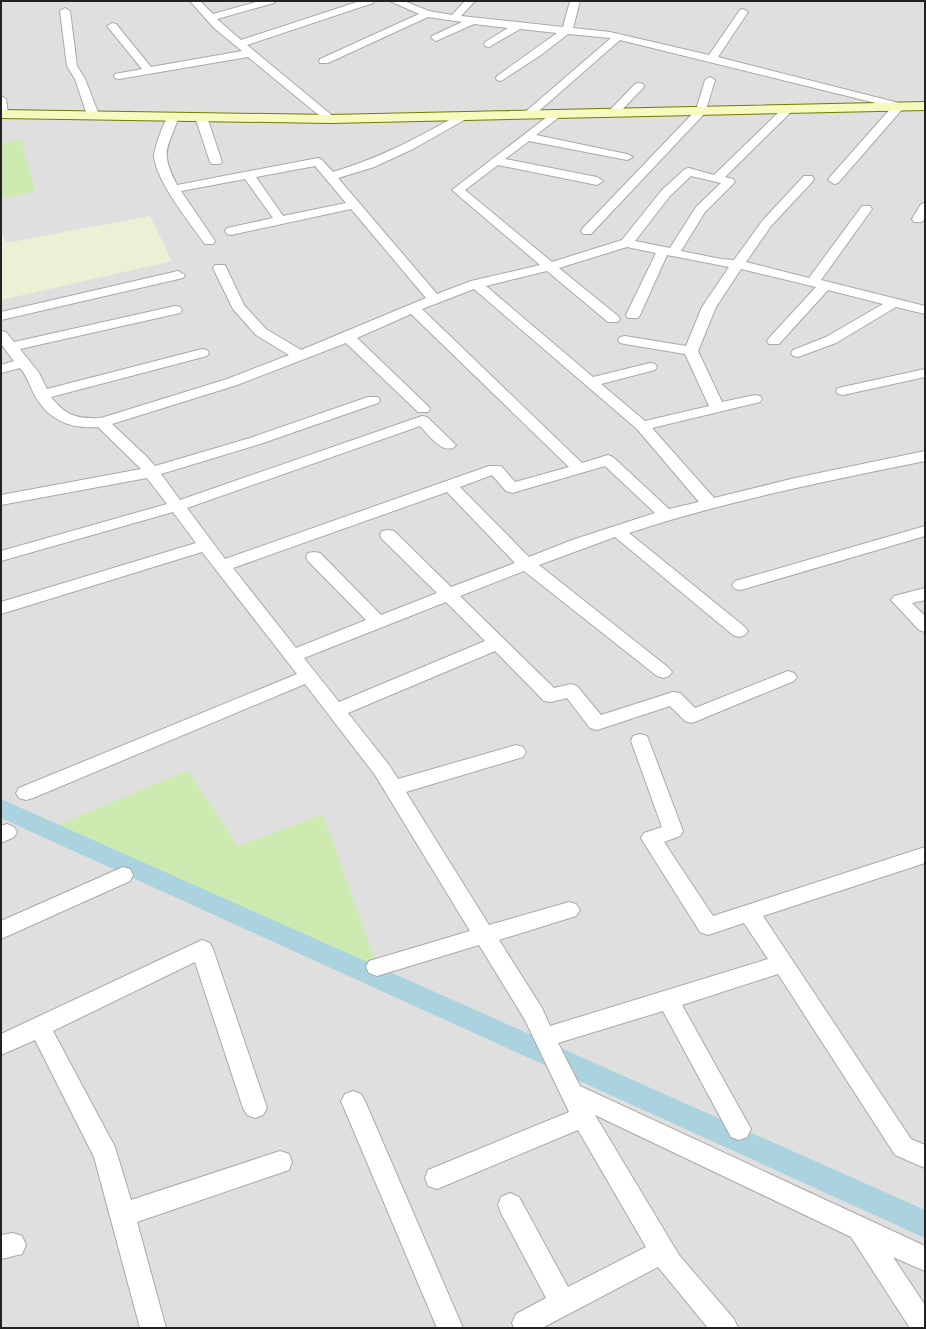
<svg xmlns="http://www.w3.org/2000/svg" width="926" height="1329" viewBox="0 0 926 1329" font-family="'Exo 2',sans-serif">
	<style>
		.residential { fill: #e0dfdf }
		.farmland { fill: #eef0d5 }
		.grass { fill: #cdebb0 }
		.lines { fill: none; stroke-linecap: round; stroke-linejoin: round }
		.canal { fill: #aad3df; fill-rule: evenodd }
		.street-casing { stroke: #a9a9a9; stroke-width: 2 }
		.secondary-casing { stroke: #707d05; stroke-width: 2 }
		.street { fill: #fff; fill-rule: evenodd }
		.secondary { fill: #f7fabf; fill-rule: evenodd }
	</style>
	<rect width="100%" height="100%" fill="#f2efe9"/>
	<path class="residential" d="M1 1H925V1328H1Z"/>
	<path class="farmland" d="M150 216 172 261 1 300V233L6 243Z"/>
	<path class="grass" d="M21 139 35 192 1 198V143Z
		M188 770 238 846 323 814 382 980 48 829Z"/>
	<g class="lines">
		<path class="canal" d="M1 799 925 1210V1238L1 818Z"/>
		<defs>
			<path id="street" d="M190 1H200L213 14 260 1H276L274 3 217 19 241 40 360 1H375L373 3 247 45 334 117 336 119 334 121H326L248 57 119 79 115 78 114 76 115 74 142 69 107 26 112 23 116 24 151 67 242 51 214 28Z
				M390 1H404L429 11 452 15 465 1H475L461 16 563 27 570 1H580L573 28 610 32 709 55 740 10 743 9 748 12 718 57 903 104 905 106 838 183 834 184 828 180 830 177 892 107 620 40 532 117H524L522 115 524 113 611 38 568 34 541 55 501 81 497 80 496 78 497 76 557 33 520 29 489 47 485 46 484 44 485 42 508 28 474 24 436 41 431 38 432 36 462 22 428 17 328 63H320L319 61 320 59 419 14Z
				M65 8 70 11 77 66 85 79 99 115 97 117H89L87 115 75 79 67 66 60 11Z
				M710 77 715 80 705 113 591 234H583L581 231 583 228 696 110 705 80Z
				M639 83 643 84 644 86 643 88 617 115H609L607 113 609 111 635 84Z
				M1 96 6 99 8 114 2 117Z
				M788 106 794 109 792 111 725 177 733 179 735 182 705 212 681 251 721 259 734 260 763 220 804 176H812L814 179 812 182 771 226 746 262 809 278 862 206H870L872 209 821 280 925 306V314L896 307 836 343 798 357 793 356 791 353 793 350 826 337 883 304 828 290 779 344H769L767 341 769 338 816 287 741 269 716 307 698 351 722 402 755 395 760 396 762 399 760 402 652 428 714 498 795 478 925 451V461C826 481 726 501 629 533L745 627 748 631 745 635 739 637 733 635 615 537 539 565 669 668 672 672 669 676 663 678 657 676 524 571 460 596 554 688 571 684 577 686 601 715 673 692 680 693 695 708 788 671 794 673 797 677 794 681 692 723 685 721 670 706 597 730 590 728 567 698 551 702 544 701 495 651 348 713 389 765 398 779 516 745 523 747 526 752 523 757 406 792 489 925 569 902 576 904 580 910 576 916 499 940 542 1008 550 1026 768 959 744 923 708 935 700 932 644 843 641 838 644 833 662 827 631 741 633 736 640 734 647 736 649 741 683 831 680 836 664 842 713 916 925 847V863L763 916 911 1139 925 1145V1168L895 1155 778 974 682 1005 751 1129 747 1137 739 1140 731 1137 663 1011 558 1043 580 1086 925 1246V1271L893 1257 925 1305V1328H910L851 1237 595 1115 679 1255 734 1319 738 1328H708L658 1267 542 1328H514L512 1323 516 1314 546 1298 501 1213 498 1205 501 1197 510 1193 519 1197 568 1287 646 1247 578 1130 437 1189 428 1186 425 1178 428 1170 569 1112 525 1020 479 945 377 976 369 973 366 967 369 961 470 931 375 775 305 684 33 798 26 800 19 798 16 793 19 788 297 674 202 552 1 614V602L196 543 173 512 1 561V551L167 504 147 478 1 505V495L141 469 98 427C70 429 50 421 35 396 30 386 27 376 20 368L1 373V365L14 361 1 344V331L6 332 14 342 175 306 180 307 182 310 180 313 20 349 39 373 47 389 202 349 207 350 209 353 207 356 51 397C66 416 77 419 101 418L227 379 289 355 256 335 233 309 213 268 215 265H225L244 305 266 329 301 350 426 298 351 209 231 235 227 234 225 231 227 228 273 218 245 179 181 191 215 241 213 244H205C189 222 157 182 154 157 154 148 164 122 169 114L173 113 179 116C168 149 159 150 177 185L318 158 322 160 333 172C380 158 415 139 458 115H466L468 117 466 119 413 149 374 167 338 178 437 294 471 281 540 265 452 190 552 113H560L562 115 536 135 627 154 633 157 627 160 529 141 505 159 597 177 603 181 597 185 498 165 465 190 552 262 622 240 662 190 685 169 689 168 714 175 784 107ZM315 166 346 203 283 216 256 177ZM691 176 721 183 696 207 670 248 635 241 670 196ZM627 247 656 253 626 315 628 318H638L640 315 667 255 729 267 702 307 686 346 625 336 620 337 618 340 620 343 625 344 685 354 709 406 645 421 601 384 655 370 657 367 655 364 650 363 593 377 486 286 547 271 608 322H618L620 319 618 316 559 268ZM474 289 637 429 699 502 669 509 613 457 608 455 582 463 422 309ZM411 314 569 467 515 482 501 466H489L225 559 187 508 420 426C429 435 440 452 453 448L456 445 427 417 422 416 180 500 161 474 260 444 378 403 380 400 378 397H368L250 438 155 466 147 457 112 424 237 385 346 343 418 412H428L430 409 428 406 357 338ZM605 466 655 513 572 540 529 557 460 487 492 475 506 491 512 493ZM447 492 515 563 451 587 394 531 388 530 382 531 380 535 382 539 437 593 381 615 320 553 314 552 308 553 306 557 308 561 366 620 296 648 233 568ZM446 602 485 641 339 702 304 658Z
				M201 114 207 117 222 162 220 164H212L210 162 195 117Z
				M925 203V218L922 222H914L912 219 921 204Z
				M178 271 185 275 183 278 1 320V312Z
				M925 369V377L843 395 838 394 836 391 838 388Z
				M925 526V536L741 590 735 589 732 585 735 581Z
				M925 588V600L912 603 925 616V632L919 630 891 600 894 596Z
				M7 824 14 827 17 832 14 837 1 843V826Z
				M123 867 130 869 133 875 130 881 1 939V921Z
				M202 940 210 943 213 949 267 1108 263 1115 255 1118 247 1115 243 1108 195 962 53 1031 115 1147 131 1200 280 1151 289 1154 292 1162 289 1170 137 1222 166 1328H140L94 1157 35 1040 1 1055V1034Z
				M353 1091 361 1094 365 1101 463 1328H437L341 1101 345 1094Z
				M13 1233 22 1236 26 1245 22 1254 1 1259V1235Z"/>
			<path id="secondary" d="M925 102V110L330 123 1 118V110L330 115Z"/>
		</defs>
		<use href="#street" class="street-casing"/>
		<use href="#secondary" class="secondary-casing"/>
		<use href="#street" class="street"/>
		<use href="#secondary" class="secondary"/>
	</g>
	<rect width="926" height="1329" fill="none" stroke="#222222" stroke-width="4"/>
</svg>
